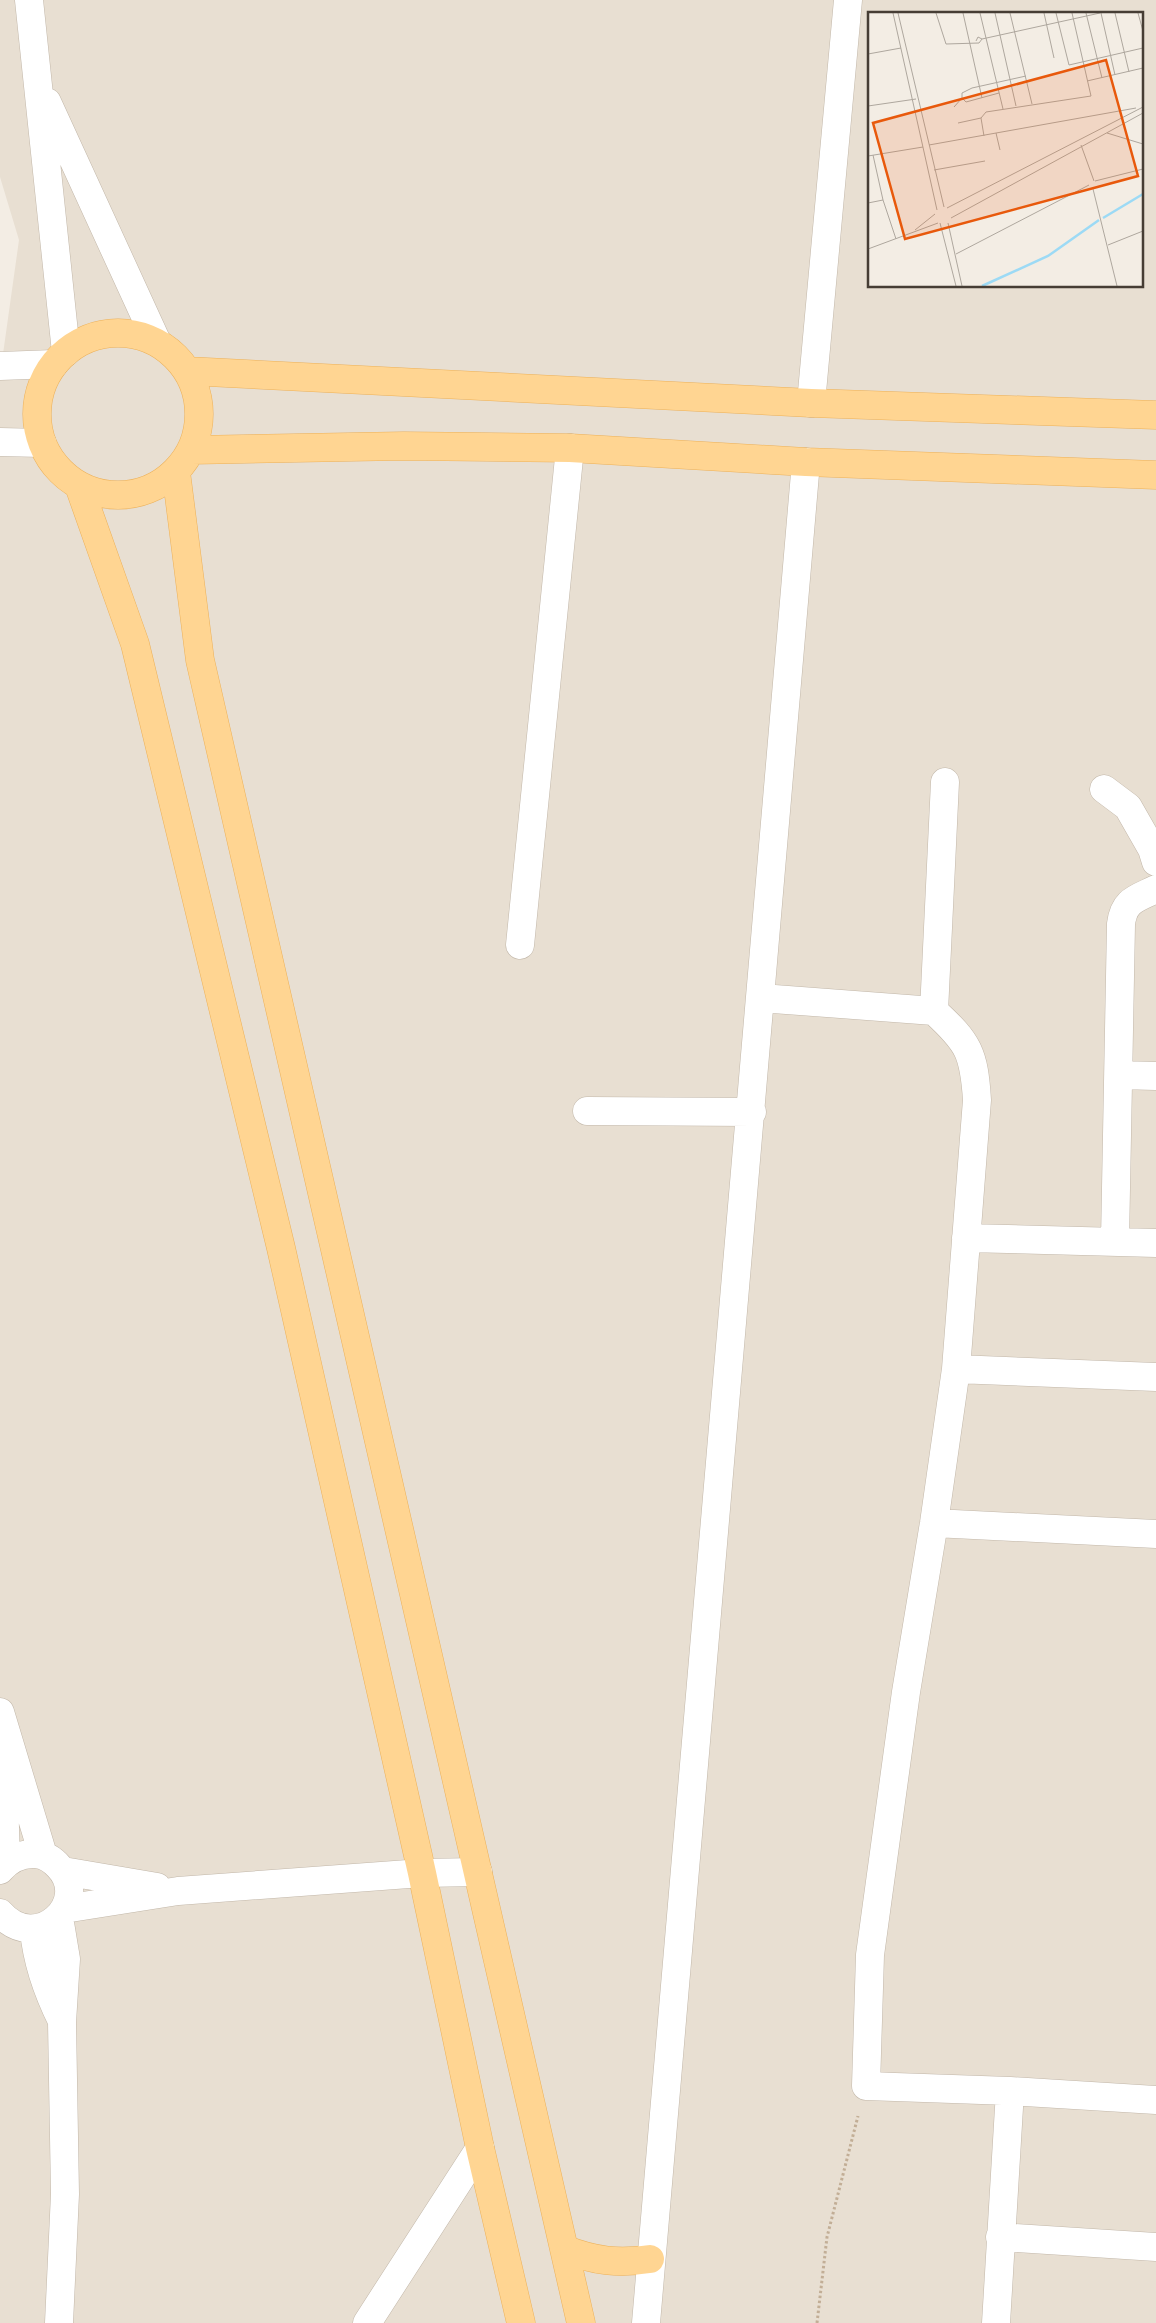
<svg xmlns="http://www.w3.org/2000/svg" width="1156" height="2323" viewBox="0 0 1156 2323" font-family="'Alegreya Sans',sans-serif">
	<style>
		.residential { fill: #e8dfd2; fill-rule: evenodd }
		.lines { fill: none; stroke-linecap: round; stroke-linejoin: round }
		.minor-casing { stroke: #c2b7a9; stroke-width: 29 }
		.major-casing { stroke: #ecb15a; stroke-width: 29 }
		.path { stroke: #c2ae96; stroke-width: 3; stroke-dasharray: 2.5 2.5; stroke-linecap: butt }
		.minor { stroke: #fff; stroke-width: 28 }
		.major { stroke: #ffd592; stroke-width: 28 }
		.inset-river { fill: none; stroke: #9cdaf5; stroke-width: 2.5 }
		.inset-road { fill: none; stroke: #aea79e; stroke-width: 1 }
		.view { fill: #e8590c; fill-opacity: 0.15; stroke: #e8590c; stroke-width: 2.5 }
		.inset-edge { fill: none; stroke: #463d34; stroke-width: 2.5 }
	</style>
	<rect width="100%" height="100%" fill="#f3ede4"/>
	<path class="residential" d="M0 0H1156V2323H0V354H3L19 240 0 177ZM870 14H1142V286H870Z"/>
	<g class="lines">
		<defs>
			<path id="minor" d="M29 0 66 352
				M47 102 157 342
				M0 366 54 364
				M811 403 848 0
				M0 442 42 443
				M1104 789 1128 807 1152 849 1156 862
				M520 945 570 448
				M760 998 934 1011C969 1043 974 1053 977 1100L956 1369 934 1523 906 1692 870 1955 866 2086 1010 2091 1156 2100
				M934 1011 945 782
				M1119 1075 1156 1076
				M587 1111 752 1112
				M966 1238 1156 1243
				M1115 1241 1121 924C1124 900 1136 899 1156 889
				M956 1369 1156 1377
				M934 1523 1156 1534
				M0 1712 43 1855
				M3 1759 6 1863
				M0 1870C9 1859 21 1853 36 1854 46 1855 53 1860 59 1867 92 1902 37 1955 0 1913
				M63 1871 157 1887
				M64 1909 178 1891 422 1873 478 1872
				M59 1917 66 1959 62 2022 65 2194 59 2323
				M34 1930C37 1963 47 1991 62 2021
				M1000 2237 1156 2247
				M367 2323 480 2148
				M646 2323 806 462
				M996 2323 1010 2091"/>
			<path id="major" d="M37 414a81 81 0 1 1 162 0a81 81 0 1 1-162 0Z
				M187 371 811 403 1156 415
				M192 450 404 446 570 448 806 462 1156 475
				M176 472 200 660 581 2323
				M79 486 135 644 281 1248 422 1873 480 2148 521 2323
				M564 2249C594 2261 619 2264 650 2259"/>
		</defs>
		<use href="#minor" class="minor-casing"/>
		<use href="#major" class="major-casing"/>
		<path class="path" d="M817 2323 827 2237 858 2116"/>
		<use href="#minor" class="minor"/>
		<use href="#major" class="major"/>
	</g>
	<g transform="translate(868 12)">
		<rect width="275" height="275" fill="#f3ede4"/>
		<path class="inset-river" d="M235 206 275 182M114 274 180 244 231 208"/>
		<path class="inset-road" d="M25 1 69 198M30 1 76 195M68 1 78 32 111 31 114 27 110 25 108 29M95 1 114 86M112 1 135 97M127 1 148 94M142 1 164 92M176 1 186 46M188 1 201 53 275 36M218 1 234 66M233 1 247 63M247 1 261 60M270 1 275 19M114 27 232 1M0 42 33 36M219 69 275 56M94 86V81L104 76 158 64M0 94 48 87M86 95 94 86 98 90 131 81M90 111 113 106M128 121 132 138M239 121 275 132M116 124 113 106 118 100 223 84 204 1M61 133 268 96M213 133 226 169M0 144 55 135M66 158 117 149M227 169 275 157M225 177 249 274M15 188 28 227M0 191 15 188 5 143M79 196 275 95M83 206 275 101M72 211 88 274M80 211 94 274M47 218 67 202M240 233 275 219M0 237 70 211M88 242 221 173"/>
		<path class="view" d="M238 48 270 164 37 227 5 111Z"/>
		<rect width="275" height="275" class="inset-edge"/>
	</g>
</svg>
